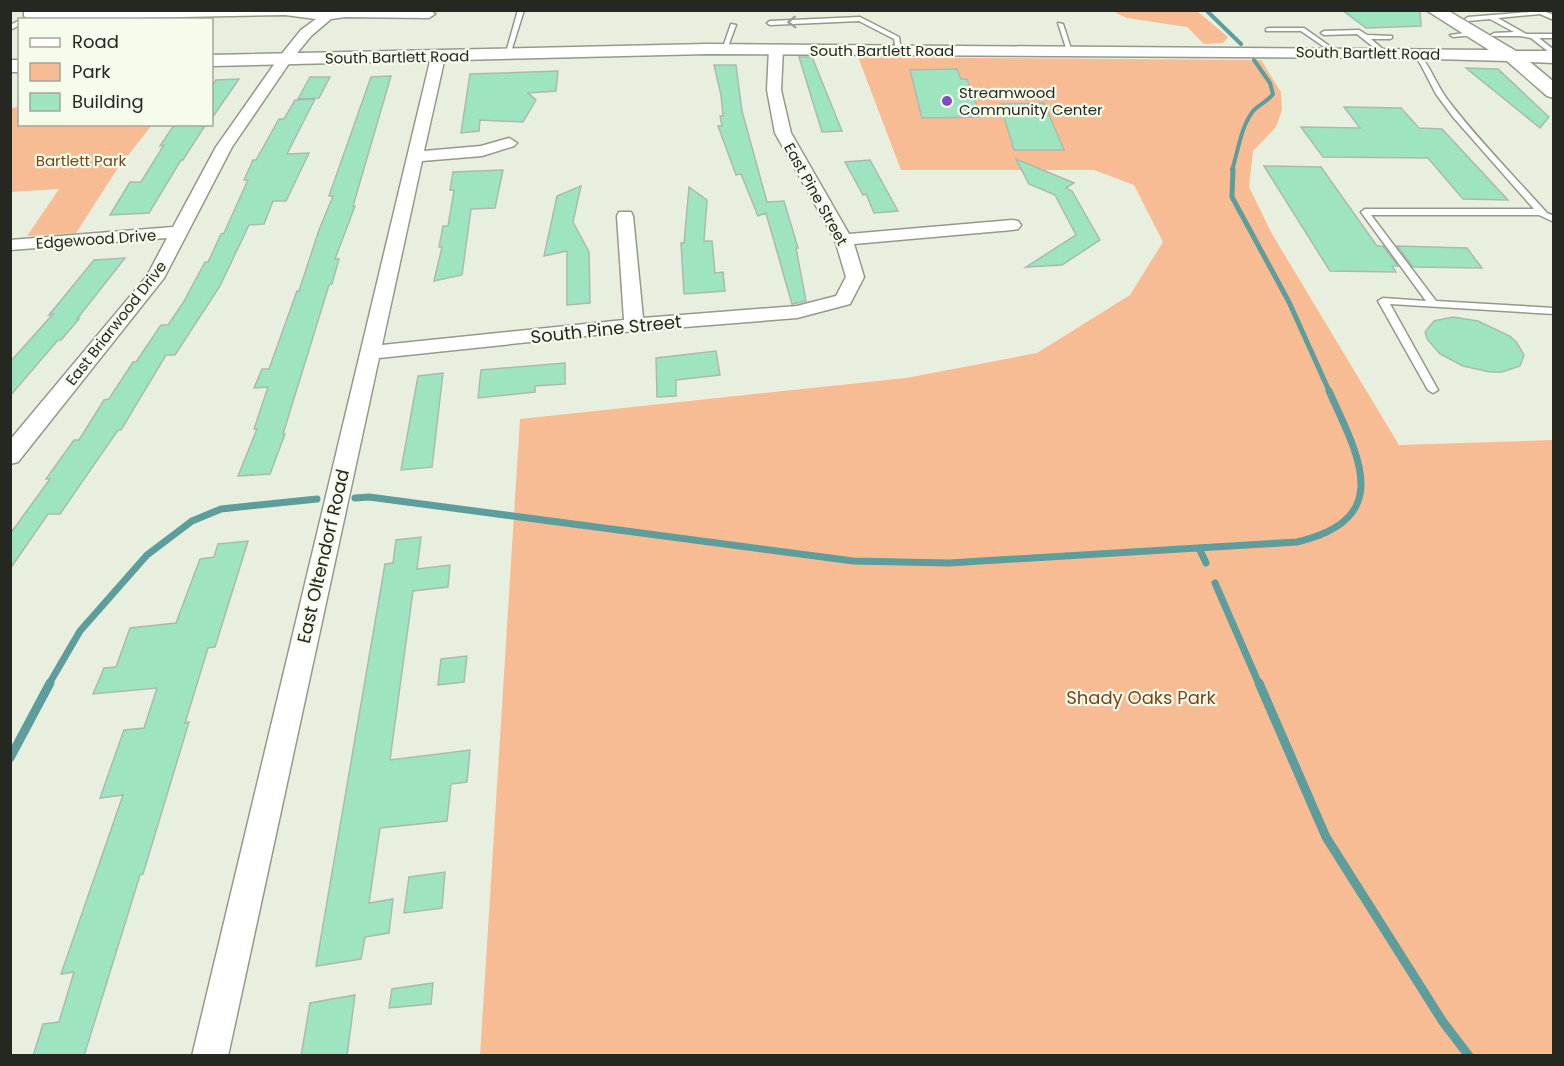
<svg xmlns="http://www.w3.org/2000/svg" width="1564" height="1066" viewBox="0 0 1564 1066" font-family="Poppins,sans-serif">
	<style>
		.green { fill: #f8bc94 }
		.lines { fill: none; stroke-linecap: round; stroke-linejoin: round }
		.stream-far3 { stroke: #5d9d9c; stroke-width: 4 }
		.stream-far2 { stroke: #5d9d9c; stroke-width: 5 }
		.stream-far1 { stroke: #5d9d9c; stroke-width: 7 }
		.stream { stroke: #5d9d9c; stroke-width: 9 }
		.building { fill: #9ee4be; stroke: #aabab1; stroke-width: 1.5 }
		.lane-casing { stroke: #949a8b; stroke-width: 3 }
		.street-casing { stroke: #949a8b; stroke-width: 3 }
		.secondary-casing { stroke: #949a8b; stroke-width: 3 }
		.lane { fill: #fff; fill-rule: evenodd }
		.street { fill: #fff; fill-rule: evenodd }
		.secondary { fill: #fff; fill-rule: evenodd }
		.oneway { stroke: #9d9e9b }
		.poi-dot { fill: #7f4dc4; stroke: #f6fcec; stroke-width: 2 }
		.labels { text-anchor: middle; dominant-baseline: central; stroke-width: 4.5; stroke-linejoin: round; paint-order: stroke }
		.far-street-label { font-size: 15px; fill: #252721; stroke: #f6fcec }
		.far-poi-label { font-size: 15px; fill: #252721; stroke: #f6fcec; text-anchor: start }
		.far-park-label { font-size: 15px; fill: #7b4418; stroke: #f6fcec }
		.street-label { font-size: 18px; fill: #252721; stroke: #f6fcec }
		.park-label { font-size: 18px; fill: #7b4418; stroke: #f6fcec }
	</style>
	<rect width="100%" height="100%" fill="#e9efdf"/>
	<path class="green" d="M1112 11H1197L1228 37 1223 43 1204 44 1187 27 1127 18Z
		M858 57 1261 60 1281 92 1282 110 1276 127 1253 151 1249 187 1272 234 1399 445 1553 440V1055L480 1056 520 419 906 378 1037 353 1130 295 1163 242 1134 185 1094 170H901Z
		M19 107 20 124 152 125 118 168 76 233 27 236 59 189 11 192V108Z"/>
	<g class="lines">
		<path class="stream-far3" d="M1206 10 1241 44
			M1232 170C1238 152 1241 125 1254 110 1260 104 1268 101 1273 94L1270 83 1254 60"/>
		<path class="stream-far2" d="M1233 169 1232 197 1289 302 1330 393"/>
		<path class="stream-far1" d="M355 498 369 497 853 561 949 563 1297 542C1395 519 1359 457 1329 391
			M1199 548 1206 563
			M1215 583 1259 684
			M49 684 80 631 147 555 192 521 221 509 317 499"/>
		<path class="stream" d="M1259 683 1326 837 1443 1022 1469 1056
			M10 758 50 683"/>
	</g>
	<path class="building" d="M1342 10H1420L1421 26 1366 28Z
		M799 57H812L842 131 822 132Z
		M714 65H736L742 111 767 202 784 201 798 248H796L806 301 792 304 766 213 758 216 741 174 736 175 718 126H722L720 116H723L721 95Z
		M1466 68 1498 69 1549 117 1540 128Z
		M957 69 961 79H967L981 117 922 118 910 70Z
		M558 71 556 91 528 93 536 100 523 122 480 120 479 131 461 133 470 74Z
		M391 76 353 206H355L335 259H339L332 284 329 285 283 434H285L270 474 238 476 257 429H254L268 387 254 388 262 369H269L297 291H299L319 230 333 196H329L371 77Z
		M310 77H330L319 98 298 99Z
		M239 79 212 118V86L216 80Z
		M315 99 287 154 309 153 286 201H273L264 224 249 225 220 286 175 355H166L121 430H118L60 514H48L10 569V534L50 479H46L74 440H79L104 400 109 399 133 362H136L161 325H168L183 303 205 262H208L221 234 224 233 248 180H244L253 160H256L279 119H284L295 100Z
		M1044 103 1064 150H1014L1000 104Z
		M1344 107 1401 108 1419 128 1442 129 1508 200 1463 199 1428 158 1323 157 1301 127 1360 128Z
		M178 124H206L183 160H181L149 213 110 215 130 182H141L164 145 160 146 172 128Z
		M1016 159 1074 183 1066 188 1072 191 1100 240 1062 265 1026 267 1076 235 1055 195 1029 184Z
		M870 160 898 211 874 213 866 194 863 195 845 162Z
		M1264 166 1321 167 1377 246H1383L1398 266H1392L1396 272 1330 271Z
		M503 170 495 208 471 209 462 275 434 281 442 247H439L443 226H448L454 190H450L453 172Z
		M581 186 573 222 589 252 590 303 567 305V251L544 256 557 196Z
		M689 187 707 200 704 241H712L715 273 723 272 725 291 684 294 681 243H684Z
		M1397 246 1467 248 1482 268 1413 267Z
		M125 258 77 319H79L61 340H58L10 396V362L53 314 49 315 94 260Z
		M1453 317 1478 321 1510 336 1517 343 1524 355 1520 366 1502 372H1490L1463 366 1440 354 1427 339 1425 332 1434 321Z
		M716 351 720 375 676 380V396L657 397 656 358Z
		M565 363V384L535 386V392L478 398 481 370Z
		M443 373 432 467 401 470 418 376Z
		M421 537 417 569 450 565 448 587 413 591 390 760 470 750 467 782 451 784 447 821 380 828 369 903 393 899 389 933 365 937 361 959 316 966 385 564 393 563 396 540Z
		M248 541 215 647 208 648 185 723 189 722 143 874 140 875 84 1056H33L43 1024 59 1022 74 972 61 974 123 795 100 798 124 730 144 728 157 688 93 694 104 668 116 667 130 628 176 623 200 559 214 557 218 544Z
		M467 656 464 682 438 685 441 659Z
		M445 872 442 908 404 913 409 877Z
		M433 983 431 1004 389 1008 392 989Z
		M355 995 347 1056H301L310 1003Z"/>
	<g class="lines">
		<defs>
			<path id="lane" d="M518 10H524L510 55 505 56Z
				M1543 11 1554 15V20L1540 14 1498 18 1526 34H1554V38H1539L1554 50V56L1531 38 1520 36H1492L1491 35 1494 33 1514 32 1490 19 1468 21 1465 19 1468 17Z
				M860 17 899 37 901 51 896 50 894 39 859 21 770 25 767 23 770 21Z
				M20 20V25L10 30V25Z
				M1058 23 1063 24 1072 52 1067 51Z
				M731 24 736 25 727 49 722 50Z
				M1268 28H1304L1338 52 1333 53 1301 31H1266V29Z
				M1359 30 1367 35 1392 36V38L1390 39H1371L1385 51V53H1381L1357 34 1324 35 1321 33 1324 31Z
				M1472 32 1475 34 1474 35 1453 37 1450 35Z
				M1414 52H1418C1430 66 1436 84 1447 99 1477 139 1514 176 1547 213L1554 216V222L1539 215H1371L1436 301 1554 308V314L1390 304 1438 390 1433 393 1428 390 1378 301 1383 298 1426 301 1361 212 1365 209H1534L1453 117 1436 94 1421 65 1413 53Z"/>
			<path id="street" d="M24 10H430L435 14 429 18 345 17 331 19 311 36 290 62 232 147 164 278 18 462 10 464V440L147 276 167 238 10 250V240L173 227 216 147 280 56 301 30 316 19 285 15 29 20 24 16Z
				M776 45 783 49 781 90 791 133 849 234 1012 220 1018 221 1021 225 1018 229 1012 230 854 244 864 277 850 304 797 318 634 331 379 358 228 1056H192L431 57 438 53 445 57 424 151 481 146 509 138 517 143 514 146 482 156 422 161 382 345 624 320 617 216 619 212H631L633 216 643 318 797 306 836 296 846 277 835 240 775 133 767 90 769 49Z"/>
			<path id="secondary" d="M1426 10H1447L1516 51H1554V63L1530 62 1554 82V98L1547 96 1507 61 1398 58 707 54 212 66V55L707 44 1489 50Z
				M10 60H20V72H10Z"/>
		</defs>
		<use href="#lane" class="lane-casing"/>
		<use href="#street" class="street-casing"/>
		<use href="#secondary" class="secondary-casing"/>
		<use href="#lane" class="lane"/>
		<use href="#street" class="street"/>
		<use href="#secondary" class="secondary"/>
	</g>
	<defs><path id="oneway-chevron" d="M-2-3.5L2.5 0L-2 3.5" fill="none" stroke-width="1.6" stroke-linecap="round" stroke-linejoin="round" transform="scale(1.5)"/></defs>
	<use class="oneway" href="#oneway-chevron" transform="translate(792 22) rotate(178)"/>
	<circle class="poi-dot" cx="947" cy="101" r="6"/>
	<g class="labels">
		<g class="far-street-label">
			<text x="882" y="50">South Bartlett Road</text>
			<text transform="translate(1368 53) rotate(1)">South Bartlett Road</text>
			<text transform="translate(397 57) rotate(-1)">South Bartlett Road</text>
			<text transform="translate(816 194) rotate(61)">East Pine Street</text>
			<text transform="translate(96 239) rotate(-4)">Edgewood Drive</text>
			<text transform="translate(116 323) rotate(-52)">East Briarwood Drive</text>
		</g>
		<g class="far-poi-label">
			<text x="959" y="92">Streamwood<tspan x="959" dy="17">Community Center</tspan></text>
		</g>
		<g class="far-park-label">
			<text x="81" y="160">Bartlett Park</text>
		</g>
		<g class="street-label">
			<text transform="translate(606 329) rotate(-6)">South Pine Street</text>
			<text transform="translate(323 556) rotate(-77)">East Oltendorf Road</text>
		</g>
		<g class="park-label">
			<text x="1141" y="697">Shady Oaks Park</text>
		</g>
	</g>
	<rect width="1564" height="1066" fill="none" stroke="#252721" stroke-width="24"/>
	<rect x="18" y="18" width="195" height="108" fill="#f6fcec" stroke="#a2a79b" stroke-width="1.5"/>
	<rect x="30" y="38" width="30" height="9" fill="#ffffff" stroke="#a2a79b" stroke-width="1.5"/>
	<text x="72" y="48" font-size="18" fill="#252721">Road</text>
	<rect x="30" y="63" width="30" height="18" fill="#f8bc94" stroke="#a2a79b" stroke-width="1.5"/>
	<text x="72" y="78" font-size="18" fill="#252721">Park</text>
	<rect x="30" y="93" width="30" height="18" fill="#9ee4be" stroke="#a2a79b" stroke-width="1.5"/>
	<text x="72" y="108" font-size="18" fill="#252721">Building</text>
</svg>
